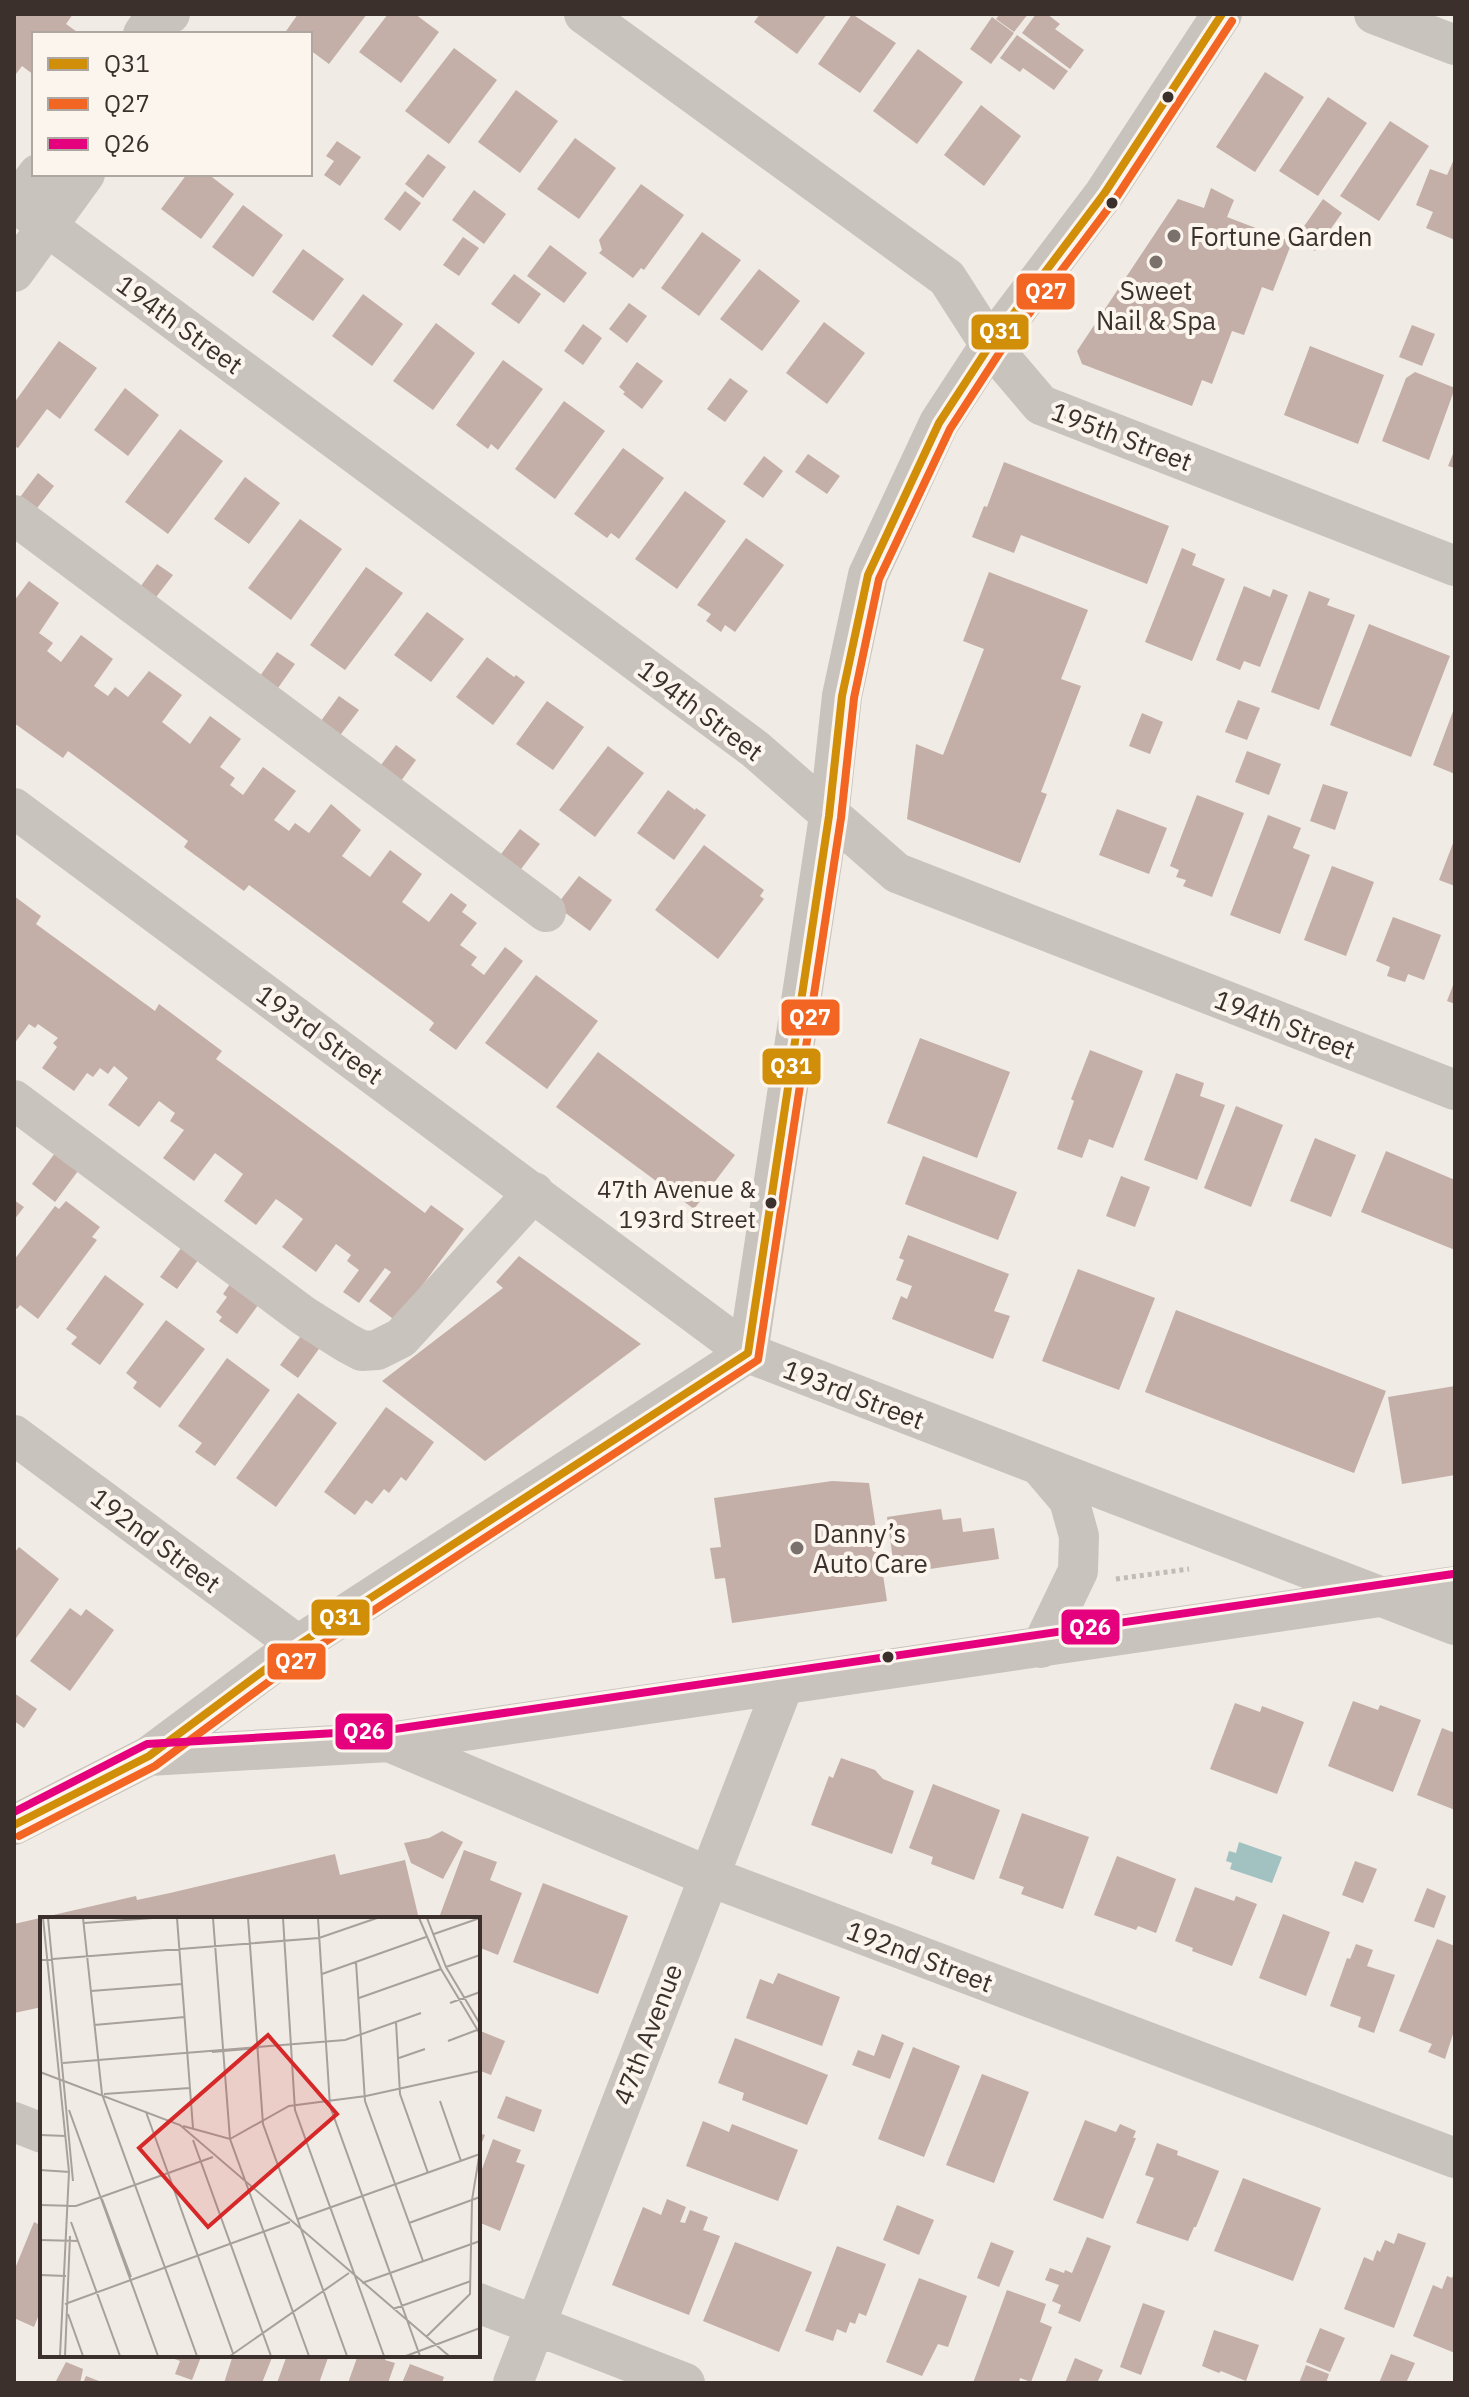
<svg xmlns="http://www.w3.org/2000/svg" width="1469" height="2397" viewBox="0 0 1469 2397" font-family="'IBM Plex Sans',sans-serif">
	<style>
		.water { fill: #a1c2c1 }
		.building { fill: #c3afa7 }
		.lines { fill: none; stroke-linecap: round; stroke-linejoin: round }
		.path { stroke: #c2bbb6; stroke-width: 5; stroke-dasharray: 4 4; stroke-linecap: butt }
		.minor { stroke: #c9c3be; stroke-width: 40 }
		.bus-1-casing { stroke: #fbf5ee; stroke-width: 14 }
		.bus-2-casing { stroke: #fbf5ee; stroke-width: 14 }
		.bus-3-casing { stroke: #fbf5ee; stroke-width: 14 }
		.bus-1 { stroke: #d18e09; stroke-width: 8 }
		.bus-2 { stroke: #f26522; stroke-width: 8 }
		.bus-3 { stroke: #e5007d; stroke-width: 8 }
		.bus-dot { fill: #3b302b; stroke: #fbf5ee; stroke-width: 3 }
		.poi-dot { fill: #7a716c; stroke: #fbf5ee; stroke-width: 3 }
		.labels { text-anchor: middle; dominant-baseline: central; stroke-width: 8; stroke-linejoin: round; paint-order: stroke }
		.bus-label { font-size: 24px; fill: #3b302b; stroke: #fbf5ee; text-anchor: end }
		.poi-label { font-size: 26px; fill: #3b302b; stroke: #fbf5ee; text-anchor: start }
		.street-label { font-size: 26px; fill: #3b302b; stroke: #fbf5ee }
		.inset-road { fill: none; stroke: #a8a09b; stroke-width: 2 }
		.view { fill: #d62828; fill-opacity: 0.15; stroke: #d62828; stroke-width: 4 }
		.inset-edge { fill: none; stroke: #3b302b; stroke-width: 4 }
		.line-badge { stroke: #fbf5ee; stroke-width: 3 }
		.badge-label { font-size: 22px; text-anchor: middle; font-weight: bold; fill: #fff }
	</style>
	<rect width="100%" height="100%" fill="#f0ebe5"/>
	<path class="water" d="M1239 1842 1282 1857 1272 1883 1230 1869 1232 1863 1226 1861 1229 1851 1236 1853Z"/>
	<path class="building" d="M14 14H73L66 24 80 34H34V75L22 66 16 74Z
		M298 14H367L329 64 310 50V34H284Z
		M388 14H415L439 32 401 83 359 52Z
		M760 14H827L797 54 754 22Z
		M852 14 896 43 860 93 818 64Z
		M1000 14H1028L1014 32 996 19Z
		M1036 14H1047L1060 24 1055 29 1084 50 1070 69 1022 33Z
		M992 17 1014 33 991 64 970 49Z
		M1017 35 1068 71 1054 90 1023 68 1020 72 1000 58Z
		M454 48 497 80 449 144 405 111Z
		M918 49 963 82 917 144 873 111Z
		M1265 72 1304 97 1255 172 1216 147Z
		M516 90 558 121 520 173 478 142Z
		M1328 97 1367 123 1318 196 1279 171Z
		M981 105 1021 136 984 186 944 155Z
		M1390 121 1429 146 1379 221 1340 196Z
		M575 138 616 168 579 219 537 189Z
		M337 141 361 157 340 186 324 175 334 161 326 156Z
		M428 154 446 167 423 198 405 184Z
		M1455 157V240L1426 228 1433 212 1416 205 1430 169 1447 175Z
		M187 174H208L234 194 201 239 161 209Z
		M641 184 684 215 644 270 641 268 633 278 599 253 602 250 599 240Z
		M1211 188 1234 200 1227 217 1292 242 1273 291 1262 287 1244 335 1232 331 1212 384 1202 380 1192 406 1082 364 1077 351 1178 199 1204 208Z
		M474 190 506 214 484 244 452 220Z
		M405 191 421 203 400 231 384 219Z
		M1323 199 1342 213 1315 251 1299 241 1302 238 1298 235Z
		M243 205 283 235 253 277 212 247Z
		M702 232 741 260 699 316 661 288Z
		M463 237 479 248 459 276 443 265Z
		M550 245 587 273 564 303 527 276Z
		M303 249 344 279 313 321 272 292Z
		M759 269 800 301 762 351 720 319Z
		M514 274 541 294 519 324 491 304Z
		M363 294 403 324 372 366 332 336Z
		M629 303 647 316 627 343 609 329Z
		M824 322 865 353 827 404 786 373Z
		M436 323 475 353 433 410 393 381Z
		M583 324 602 338 583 365 564 351Z
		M1412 325 1435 334 1422 366 1399 357Z
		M59 341 97 368 60 419 47 409 18 448 14 446V403Z
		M1310 346 1384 375 1358 444 1284 415Z
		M503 360 543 389 498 450 491 444 488 449 456 425Z
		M637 362 663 381 642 409 623 394 625 392 619 387Z
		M1415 372 1455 388 1429 460 1382 441 1406 378Z
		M730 378 748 391 725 422 707 409Z
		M125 388 159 415 128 456 94 430Z
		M564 401 605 431 555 499 515 469Z
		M180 429 223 461 168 534 125 502Z
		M623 448 664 478 619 539 611 533 607 538 574 514Z
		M1455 449V468L1448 466Z
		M808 454 840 476 827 494 795 472Z
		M764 456 783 471 763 498 743 484Z
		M1004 462 1169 526 1147 584 1021 535 1014 553 972 537 984 506 987 507Z
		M38 473 54 486 31 516 15 504Z
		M245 477 280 503 249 544 214 519Z
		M685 491 726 521 677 589 635 559Z
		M300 519 342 549 291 620 248 588Z
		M746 538 784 565 735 632 725 625 721 632 706 621 711 614 697 605Z
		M1182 548 1196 554 1192 565 1225 579 1192 661 1145 642Z
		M157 564 173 575 150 605 135 594Z
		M366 567 403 593 345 670 310 645Z
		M989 572 1088 610 1061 679 1081 686 1041 792 1047 794 1020 863 907 819 916 744 943 755 984 649 963 641Z
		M29 581 59 603 39 633 53 643 47 651 61 662 81 635 113 659 94 686 108 696 115 687 128 697 149 671 182 695 162 722 175 732 190 744 210 716 241 739 220 767 235 778 230 785 243 795 263 767 296 791 274 820 289 831 295 823 309 833 331 804 361 830 342 856 370 877 390 850 422 874 402 902 429 922 451 893 467 905 462 912 477 923 460 945 477 957 471 965 484 975 505 947 523 961 456 1050 429 1030 434 1023 431 1020 249 885 244 891 184 847 188 841 98 773 68 751 63 758 14 723V601Z
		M1244 586 1270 597 1273 589 1288 595 1260 667 1244 661 1240 670 1216 660Z
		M1309 591 1330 599 1327 605 1355 615 1319 710 1271 692Z
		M427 612 464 639 431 682 394 655Z
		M1369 624 1450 656 1411 757 1330 725Z
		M277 652 295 664 273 695 255 683Z
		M487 657 514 677 516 675 525 682 493 725 456 697Z
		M339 696 359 710 335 742 316 728Z
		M1238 700 1260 708 1247 740 1225 732Z
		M547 701 584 727 553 770 516 744Z
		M1455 706V774L1433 765Z
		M1142 713 1163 722 1150 754 1129 746Z
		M396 745 416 760 396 788 375 773Z
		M608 746 644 773 595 837 559 810Z
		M1247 751 1281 764 1269 795 1235 782Z
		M1323 784 1348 792 1335 830 1310 821Z
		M668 790 695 810 696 808 706 815 674 860 637 833Z
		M1197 795 1244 813 1212 897 1183 886 1186 880 1176 877 1179 870 1170 866Z
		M1117 809 1167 828 1149 874 1099 855Z
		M1268 815 1301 828 1293 848 1310 855 1280 934 1230 915Z
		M520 829 540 844 515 877 495 862Z
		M1455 838V886L1439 880Z
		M704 845 764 890 760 896 764 899 718 959 655 910Z
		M1332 866 1374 882 1346 956 1304 940Z
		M579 876 612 900 590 931 556 906Z
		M14 896 41 916 36 924 155 1011 159 1004 222 1051 216 1059 336 1147 425 1213 431 1205 464 1229 396 1321 369 1301 391 1272 385 1268 359 1303 343 1292 359 1270 347 1261 351 1255 336 1244 316 1272 282 1247 303 1219 290 1209 276 1199 256 1225 224 1201 243 1174 215 1153 194 1181 163 1158 184 1130 170 1121 175 1113 159 1101 139 1127 108 1105 128 1078 114 1066 108 1074 100 1068 93 1077 87 1073 74 1091 42 1068 57 1047 53 1043 58 1038 38 1024 35 1028 29 1024 14 1044Z
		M1393 917 1441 935 1424 980 1408 974 1405 982 1387 976 1390 967 1376 961Z
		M536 975 598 1021 547 1089 485 1043Z
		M1455 980V1004L1447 1001Z
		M920 1038 1010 1072 977 1158 887 1123Z
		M1090 1050 1143 1071 1113 1148 1089 1139 1082 1158 1057 1149 1074 1101 1071 1099Z
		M598 1052 735 1155 694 1209 556 1107Z
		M1176 1073 1204 1083 1200 1096 1225 1105 1197 1180 1144 1160Z
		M1236 1106 1283 1125 1251 1207 1204 1188Z
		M1315 1138 1356 1155 1331 1217 1290 1201Z
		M1386 1151 1455 1180V1250L1361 1212Z
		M55 1153 78 1171 55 1202 32 1184Z
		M923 1156 1017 1192 998 1240 905 1204Z
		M1121 1176 1150 1187 1135 1227 1106 1216Z
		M14 1200 24 1207 14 1220Z
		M66 1201 100 1227 92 1237 97 1240 38 1319 20 1305 17 1309 14 1306V1260L55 1206 59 1209Z
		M908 1235 1009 1274 994 1311 1010 1316 993 1359 892 1319 901 1296 907 1299 912 1286 896 1280 904 1260 899 1258Z
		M184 1244 201 1256 177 1289 160 1277Z
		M519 1256 641 1344 485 1461 382 1381 503 1288 496 1282Z
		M1078 1269 1155 1298 1119 1390 1042 1361Z
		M105 1275 144 1304 100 1365 71 1344 77 1337 66 1329Z
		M232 1281 261 1301 237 1334 219 1321 222 1317 216 1312 227 1297 223 1294Z
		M1176 1310 1386 1391 1354 1473 1145 1392Z
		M166 1320 205 1349 160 1408 133 1388 137 1382 126 1373Z
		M303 1333 321 1346 298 1378 280 1365Z
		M227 1358 270 1390 215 1466 195 1452 202 1443 178 1426Z
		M1455 1386V1475L1402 1484 1388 1397Z
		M298 1393 337 1423 276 1507 236 1478Z
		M386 1407 434 1442 406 1481 401 1477 389 1493 384 1489 372 1504 366 1500 355 1515 324 1492Z
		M832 1481 869 1483 887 1601 732 1623 725 1578 715 1579 710 1548 721 1547 714 1498Z
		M941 1509 943 1520 961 1518 963 1532 994 1528 999 1559 895 1574 887 1517Z
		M19 1547 59 1579 14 1641V1553Z
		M70 1608 81 1616 86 1609 114 1630 70 1691 30 1661Z
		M14 1693 37 1709 24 1728 14 1721Z
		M1353 1701 1378 1710 1380 1705 1421 1720 1393 1792 1328 1766Z
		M1235 1703 1260 1712 1262 1706 1304 1722 1277 1794 1210 1769Z
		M1442 1728 1455 1733V1810L1417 1795Z
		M841 1758 875 1770 883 1779 914 1791 892 1854 811 1825 829 1776 833 1778Z
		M933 1784 1000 1810 974 1880 931 1864 933 1857 909 1848Z
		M1022 1813 1089 1837 1063 1909 1021 1894 1024 1887 999 1878Z
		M442 1831 463 1842 443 1879 411 1863 404 1843 429 1838Z
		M464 1850 497 1862 490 1880 522 1893 498 1955 478 1947V1919H451L440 1915Z
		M335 1854 340 1875 405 1860 419 1919H42V2007L14 2013V1924L136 1896 137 1900 170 1893Z
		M1117 1856 1176 1879 1156 1933 1138 1926 1136 1930 1094 1915Z
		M1355 1861 1377 1869 1363 1903 1342 1895Z
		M543 1883 628 1916 598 1994 513 1962Z
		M1195 1887 1234 1901 1236 1896 1257 1904 1232 1966 1192 1951 1193 1948 1175 1941Z
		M1427 1888 1446 1896 1434 1928 1414 1921Z
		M1283 1914 1330 1932 1306 1996 1259 1978Z
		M1437 1939 1455 1946V2028L1445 2059 1428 2052 1432 2044 1399 2031Z
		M1356 1944 1373 1950 1367 1966 1395 1975 1374 2033 1358 2027 1361 2017 1330 2006 1347 1958 1350 1959Z
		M778 1973 840 1997 822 2046 746 2018 760 1979 773 1984Z
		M478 2030 505 2041 491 2075 478 2070Z
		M882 2034 904 2043 890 2079 852 2065 858 2050 874 2056Z
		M735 2038 828 2075 807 2125 742 2100 744 2093 718 2083Z
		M913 2047 960 2066 924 2157 878 2139Z
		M982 2074 1029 2092 994 2183 946 2165Z
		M506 2096 542 2110 534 2132 497 2118Z
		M1085 2120 1116 2132 1120 2124 1136 2131 1133 2138H1136L1103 2219 1053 2200Z
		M703 2121 729 2132 732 2124 798 2150 778 2201 686 2166Z
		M478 2133 485 2135 478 2152Z
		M493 2139 521 2150 516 2162 525 2165 500 2231 478 2222V2180Z
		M1157 2143 1178 2151 1177 2155 1219 2171 1196 2227H1194L1188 2241 1136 2223 1154 2178 1145 2175Z
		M1243 2178 1321 2208 1293 2281 1214 2251Z
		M667 2199 686 2207 680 2222 685 2223 690 2210 708 2217 703 2230 720 2236 689 2315 612 2285 643 2207 661 2215Z
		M897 2205 934 2220 919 2255 883 2240Z
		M34 2222 42 2226V2307L34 2327 14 2318V2271Z
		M1398 2233 1426 2243 1394 2328 1344 2309 1364 2257 1373 2261 1377 2250 1380 2252 1385 2240 1394 2244Z
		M1087 2237 1111 2246 1080 2322 1058 2313 1061 2305 1052 2301 1059 2285 1045 2280 1050 2268 1064 2273 1065 2270 1072 2273Z
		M735 2242 812 2272 779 2352 703 2321Z
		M991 2242 1014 2251 999 2287 977 2278Z
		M837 2246 886 2264 866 2316 859 2313 855 2324 850 2322 846 2333 837 2329 833 2341 805 2331Z
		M1455 2270V2353L1413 2336 1433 2285 1442 2289 1447 2276 1452 2278Z
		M919 2278 967 2296 948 2347 938 2344 922 2376 886 2362Z
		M1007 2290 1046 2304 1040 2322 1052 2327 1031 2382 1020 2378 1019 2383H973Z
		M1143 2303 1165 2311 1141 2375 1120 2367Z
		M1320 2328 1345 2338 1330 2372 1306 2362Z
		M1214 2330 1259 2345 1246 2381 1221 2371 1219 2373 1202 2366Z
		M1391 2354 1415 2363 1406 2383H1379Z
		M164 2355H205L203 2358 201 2357 192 2380 175 2374 180 2361Z
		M233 2355H273L262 2383H224Z
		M287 2355H329L319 2383H277Z
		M358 2355H387L385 2360 395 2363 388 2383H348Z
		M1075 2358 1103 2370 1097 2383H1065Z
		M66 2362 83 2369 80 2383H55Z
		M410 2364 444 2377 442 2383H402Z
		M1306 2365 1329 2374 1326 2383H1299Z
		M86 2376 104 2383H83Z"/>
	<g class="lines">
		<path class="path" d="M1116 1579 1189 1569"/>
		<path class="minor" d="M584 14 947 278 990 345 1041 405 1455 566
			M1374 14 1455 45
			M143 34 147 28 170 14
			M14 202 755 749 897 873 1455 1090
			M14 206 38 174
			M14 272 85 174
			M14 515 546 912
			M14 808 748 1353 1455 1625
			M14 1100 304 1316 347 1343 362 1351 377 1350 401 1338 534 1192
			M14 1435 298 1645
			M1040 1466 1069 1500 1079 1536 1078 1571 1041 1648
			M389 1742 708 1876 1455 2158
			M149 1756 298 1645 748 1353 829 816 842 696 868 575 939 423 990 345 1104 194 1222 14
			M14 1825 149 1756 389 1742 1455 1586
			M14 2122 42 2133
			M478 2303 685 2383
			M513 2383 783 1686"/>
		<defs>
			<path id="bus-1" d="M14 1825 149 1756 298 1645 748 1353 829 816 842 696 868 575 939 423 990 345 1104 194 1222 14"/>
			<path id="bus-2" d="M19 1836 155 1766 305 1655 758 1360 841 818 854 698 879 579 950 429 1000 352 1114 201 1232 21"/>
			<path id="bus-3" d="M14 1812 147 1744 388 1730 1453 1574"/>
		</defs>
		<use href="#bus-1" class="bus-1-casing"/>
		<use href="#bus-2" class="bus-2-casing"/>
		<use href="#bus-3" class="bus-3-casing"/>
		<use href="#bus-1" class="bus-1"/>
		<use href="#bus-2" class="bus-2"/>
		<use href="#bus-3" class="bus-3"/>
	</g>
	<g class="bus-dot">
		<circle cx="1168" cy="97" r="7"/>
		<circle cx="1112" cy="203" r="7"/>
		<circle cx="771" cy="1203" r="7"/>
		<circle cx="888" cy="1657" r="7"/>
	</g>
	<g class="poi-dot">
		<circle cx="1174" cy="236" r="8"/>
		<circle cx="1156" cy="262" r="8"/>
		<circle cx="797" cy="1548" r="8"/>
	</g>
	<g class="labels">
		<g class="bus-label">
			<text x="756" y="1189">47th Avenue &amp;<tspan x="756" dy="30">193rd Street</tspan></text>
		</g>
		<g class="poi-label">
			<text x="1190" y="236">Fortune Garden</text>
			<text x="1156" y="290" text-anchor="middle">Sweet<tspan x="1156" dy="30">Nail &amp; Spa</tspan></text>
			<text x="813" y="1533">Danny’s<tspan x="813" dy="30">Auto Care</tspan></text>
		</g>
		<g class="street-label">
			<text transform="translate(180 324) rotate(36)">194th Street</text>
			<text transform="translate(1122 436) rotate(21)">195th Street</text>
			<text transform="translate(701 710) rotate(37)">194th Street</text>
			<text transform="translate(1285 1024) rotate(21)">194th Street</text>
			<text transform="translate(320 1034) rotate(36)">193rd Street</text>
			<text transform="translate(854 1394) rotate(21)">193rd Street</text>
			<text transform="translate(156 1540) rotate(37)">192nd Street</text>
			<text transform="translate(920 1956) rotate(21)">192nd Street</text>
			<text transform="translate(647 2034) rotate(-69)">47th Avenue</text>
		</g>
	</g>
	<g transform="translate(40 1917)">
		<rect width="440" height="440" fill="#f0ebe5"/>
		<path class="inset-road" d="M3 1 29 255 20 439M8 1 33 264M43 1 62 177 157 439M137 1 153 211M173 1 190 222 269 439M208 1 223 207 307 439M243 1 255 193 344 439M278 1 290 189 380 439M379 1 401 52 440 117M387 1 406 50 440 107M44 6 113 1M394 17 440 1M0 43 279 21 337 1M316 45 325 184 383 344M406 50 440 38M282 57 386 20M51 74 142 67M319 81 401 52M410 86 440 75M356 105 360 177 388 256M54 108 145 100M408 124 437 113M172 135 219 131M359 141 385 132M58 143 305 123 381 96M23 146 59 143M0 155 140 208 409 439M64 177 150 171M400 184 421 244M29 193 118 439M106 195 194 439M143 209 190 222 249 189 326 179 440 154M0 218 26 219M153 223 231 439M0 253 30 255M62 282 91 360M0 288 36 289 173 240M258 302 440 237M31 305 80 439M369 306 440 280M0 323 38 324M0 358 26 359M322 366 440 324M25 387 250 305M353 392 431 364M28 397 43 439M386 420 430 377 432 283 440 234M25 439 30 319M190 439 309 356M366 439 440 411"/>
		<path class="view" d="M228 118 297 197 168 310 99 231Z"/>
		<rect width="440" height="440" class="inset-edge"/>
	</g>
	<g class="line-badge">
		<rect x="1015" y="272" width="61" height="39" rx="8" fill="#f26522"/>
		<rect x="970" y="313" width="60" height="38" rx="8" fill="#d18e09"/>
		<rect x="780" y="998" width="61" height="39" rx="8" fill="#f26522"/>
		<rect x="761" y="1047" width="61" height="39" rx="8" fill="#d18e09"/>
		<rect x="310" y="1598" width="61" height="39" rx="8" fill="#d18e09"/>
		<rect x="1060" y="1608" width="61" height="38" rx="8" fill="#e5007d"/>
		<rect x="266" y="1642" width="61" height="39" rx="8" fill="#f26522"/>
		<rect x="334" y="1712" width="60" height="39" rx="8" fill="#e5007d"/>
	</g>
	<g class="badge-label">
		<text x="1046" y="299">Q27</text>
		<text x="1000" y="339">Q31</text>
		<text x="810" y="1025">Q27</text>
		<text x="791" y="1074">Q31</text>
		<text x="340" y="1625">Q31</text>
		<text x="1090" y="1635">Q26</text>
		<text x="296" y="1669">Q27</text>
		<text x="364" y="1739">Q26</text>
	</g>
	<rect width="1469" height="2397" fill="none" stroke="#3b302b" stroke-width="32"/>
	<rect x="32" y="32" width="280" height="144" fill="#fbf5ee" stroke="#aea6a0" stroke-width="2"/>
	<rect x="48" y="58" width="40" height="12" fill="#d18e09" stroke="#aea6a0" stroke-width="2"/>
	<text x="104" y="72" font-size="24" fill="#3b302b">Q31</text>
	<rect x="48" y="98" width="40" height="12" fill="#f26522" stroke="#aea6a0" stroke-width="2"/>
	<text x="104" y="112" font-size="24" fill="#3b302b">Q27</text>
	<rect x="48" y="138" width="40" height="12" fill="#e5007d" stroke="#aea6a0" stroke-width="2"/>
	<text x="104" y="152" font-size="24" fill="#3b302b">Q26</text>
</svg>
